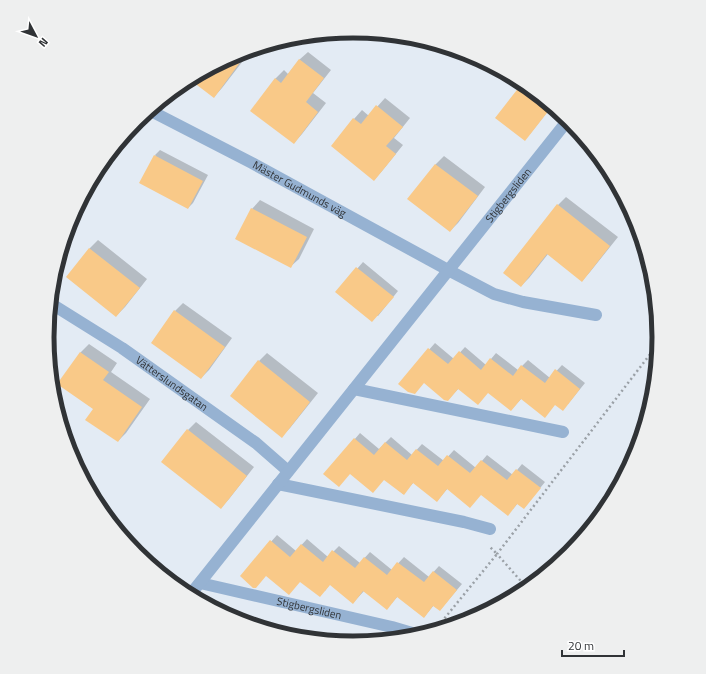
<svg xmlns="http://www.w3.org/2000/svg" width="706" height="674" viewBox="0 0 706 674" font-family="'Titillium Web',sans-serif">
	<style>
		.shadow { fill: #0003 }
		.building { fill: #f9c988 }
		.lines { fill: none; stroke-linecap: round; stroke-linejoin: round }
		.path { stroke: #9aa0a6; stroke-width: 2.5; stroke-dasharray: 2 3; stroke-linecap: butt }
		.minor { stroke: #96b2d2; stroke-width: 12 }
		.labels { text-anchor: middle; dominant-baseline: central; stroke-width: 3; stroke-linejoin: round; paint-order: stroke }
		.street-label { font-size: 11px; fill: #303336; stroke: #fff }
		.rim { fill: none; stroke: #303336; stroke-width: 5 }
	</style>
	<rect width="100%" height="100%" fill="#e3ebf4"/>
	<path class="shadow" d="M425 40 448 48 444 52 439 47 436 50Z
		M308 52 331 70 313 93 326 103 302 134 294 143 275 79 284 70 288 74 299 60Z
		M241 53 246 57 222 88 214 97Z
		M524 83 552 106 530 134 497 118Z
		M385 98 410 118 394 138 403 145 382 171 374 180 354 119 362 110 369 116Z
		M160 150 208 175 193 203 188 208 155 155Z
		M444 156 485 187 458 223 450 231 409 199 436 164Z
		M566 197 618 237 590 272 582 281 548 254 529 278 521 286 505 273 558 205Z
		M260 200 314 229 299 259 290 267 252 209Z
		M98 240 147 279 125 307 116 316 67 277 90 248Z
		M363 262 398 291 378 316 337 292Z
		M183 303 232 338 209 370 201 378 175 311Z
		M435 343 454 359 465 347 486 365 496 353 518 370 528 360 550 378 562 365 585 383 568 404H556L522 398 511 410 488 392 459 388 448 400 425 382 399 384Z
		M89 344 117 363 111 372 150 399 126 433 118 441 94 409 59 384 81 352Z
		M267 353 318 393 290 428 282 436 259 361Z
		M196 422 254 467 229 499 221 508 188 430Z
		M360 433 379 449 391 437 412 455 422 444 444 461 454 450 476 468 487 455 513 475 522 464 545 482 524 508 518 503 513 509 482 494 448 488 437 501 414 482 403 494 385 479 350 473 325 474Z
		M121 534 172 574 168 579 136 553Z
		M277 535 296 551 307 539 328 557 339 546 360 563 370 552 392 570 404 557 429 577 439 566 462 584 440 610 434 605 424 617 398 596 392 603 364 591 353 603 330 584 325 591 301 581 267 575 241 576Z"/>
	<path class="building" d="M249 50 214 98 189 79 236 54Z
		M299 59 324 78 306 102 318 112 294 144 250 111 275 78 281 83Z
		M520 86 550 109 525 141 495 118Z
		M376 105 403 127 386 146 396 154 374 181 331 146 353 118 361 124Z
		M154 155 203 181 188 209 139 183Z
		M435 164 478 196 450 232 407 199Z
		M557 204 610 246 582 282 547 254 521 287 503 273Z
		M251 208 307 237 291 268 235 239Z
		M89 248 140 288 116 317 66 277Z
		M356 267 394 297 372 322 335 292Z
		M174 310 225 347 201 379 151 343Z
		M428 348 448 364 459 351 481 370 490 358 513 376 521 365 545 383 555 369 580 389 563 411 555 405 545 418 521 399 511 411 488 393 478 405 458 389 448 401 444 400 424 383 415 394 408 392 398 384Z
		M80 352 109 372 103 380 142 407 118 442 85 420 93 409 57 384Z
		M258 360 310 402 282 438 230 396Z
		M187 429 247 476 221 509 161 462Z
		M354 438 374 455 385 442 407 460 416 449 438 466 447 455 470 473 481 460 507 480 516 469 541 488 524 509 517 504 508 516 481 495 470 508 447 489 437 502 413 483 404 495 384 480 373 493 350 474 339 487 323 474Z
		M270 540 290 557 301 544 323 562 332 550 355 568 364 557 387 575 397 562 424 582 433 571 457 590 440 611 433 606 424 618 397 597 387 610 363 591 353 604 330 585 320 597 300 582 289 595 266 576 256 588H253L240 576Z"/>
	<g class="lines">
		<path class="path" d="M527 588 497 554 651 353 658 332
			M519 594 523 583
			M435 630 497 554 489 546"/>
		<g class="minor">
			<path id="s1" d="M149 110 252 163 448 270 494 294 523 302 596 315"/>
			<path id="s2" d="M50 303 122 348 256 443 288 471"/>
			<path d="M354 389 563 432"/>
			<path d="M278 484 464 522 490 529"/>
			<path id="s3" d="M200 583 392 627 419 635"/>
			<path id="s4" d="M190 595 568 120"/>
		</g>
	</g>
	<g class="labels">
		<g class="street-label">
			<text stroke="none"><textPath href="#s1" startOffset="170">Mäster Gudmunds väg</textPath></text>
			<text stroke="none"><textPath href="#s4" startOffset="511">Stigbergsliden</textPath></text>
			<text stroke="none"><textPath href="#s2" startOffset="146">Vätterslundsgatan</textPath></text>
			<text stroke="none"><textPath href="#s3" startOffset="112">Stigbergsliden</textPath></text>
		</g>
	</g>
	<path d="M0 0H706V674H0ZM54 337a299 299 0 1 1 598 0a299 299 0 1 1-598 0Z" fill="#eeefef" fill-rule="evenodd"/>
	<path class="rim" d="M54 337a299 299 0 1 1 598 0a299 299 0 1 1-598 0Z"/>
	<g transform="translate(36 36) rotate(131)" stroke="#ffffff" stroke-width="3" paint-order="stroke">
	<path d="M0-3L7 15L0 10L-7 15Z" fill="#303336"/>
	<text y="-6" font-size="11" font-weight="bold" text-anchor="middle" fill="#303336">N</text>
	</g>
	<path d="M562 650v6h62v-6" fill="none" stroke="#303336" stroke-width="2"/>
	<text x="568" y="650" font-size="12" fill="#303336" stroke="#ffffff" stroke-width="3" paint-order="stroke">20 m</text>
</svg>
